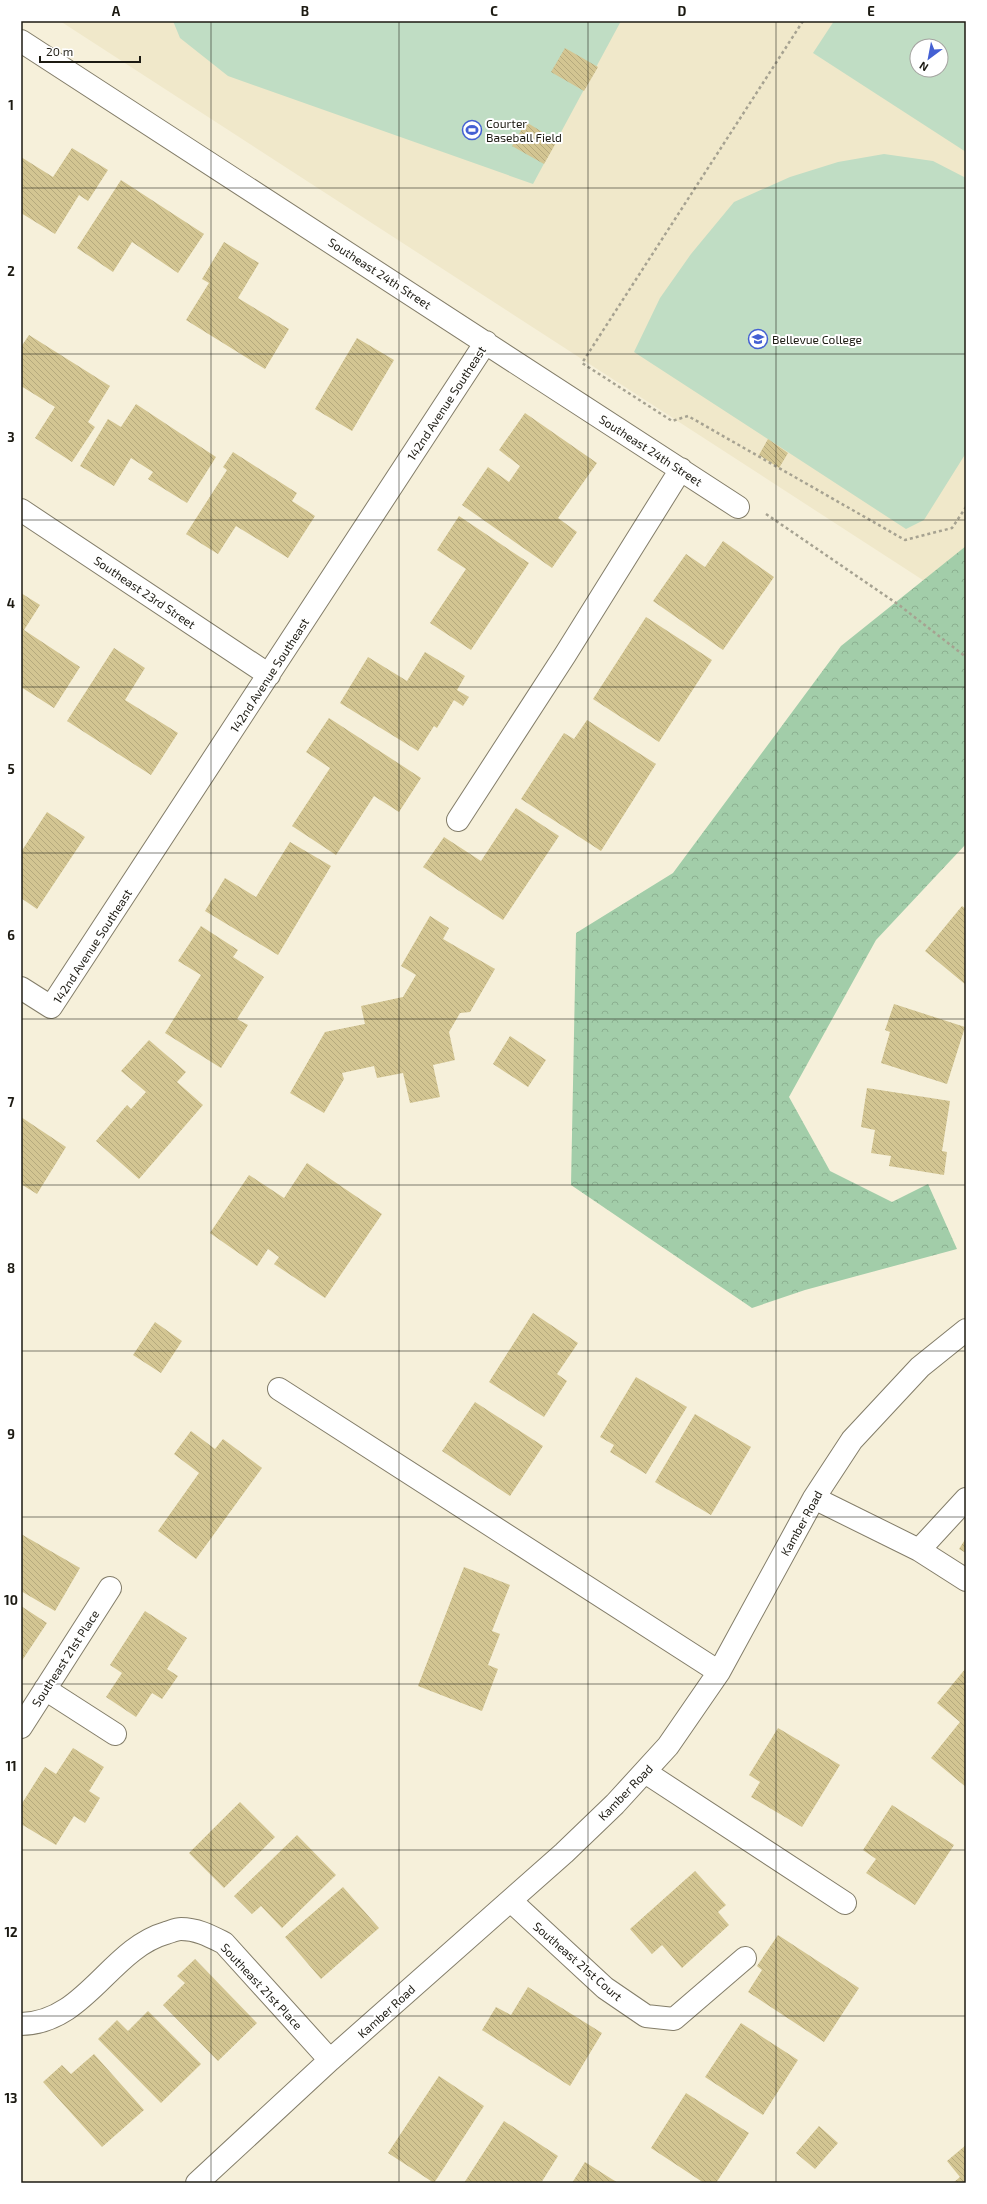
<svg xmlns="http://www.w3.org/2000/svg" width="987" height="2204" viewBox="0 0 987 2204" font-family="'Exo 2',sans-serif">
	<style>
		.built { fill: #f0e8ca; fill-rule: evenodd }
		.grass { fill: #c0ddc4; fill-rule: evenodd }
		.forest { fill: url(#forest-crowns) }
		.building { fill: url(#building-back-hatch) }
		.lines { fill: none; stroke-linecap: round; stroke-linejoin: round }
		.minor-casing { stroke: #837d69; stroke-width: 24 }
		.path { stroke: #a6a291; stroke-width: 2.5; stroke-dasharray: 3 3; stroke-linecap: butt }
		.minor { stroke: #fff; stroke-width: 22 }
		.grid { fill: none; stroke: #1c1a12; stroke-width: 1; stroke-opacity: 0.55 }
		.labels { text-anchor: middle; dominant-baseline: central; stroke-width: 4; stroke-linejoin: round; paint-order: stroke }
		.poi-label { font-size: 12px; fill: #1c1a12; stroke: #fff; text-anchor: start }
		.street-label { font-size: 12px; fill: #1c1a12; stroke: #fff }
		.neatline { fill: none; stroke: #1c1a12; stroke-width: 1.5 }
		.grid-label { font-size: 13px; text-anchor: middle; font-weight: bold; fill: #1c1a12 }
	</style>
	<defs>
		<pattern id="forest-crowns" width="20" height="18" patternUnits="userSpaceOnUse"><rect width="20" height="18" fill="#a2cda9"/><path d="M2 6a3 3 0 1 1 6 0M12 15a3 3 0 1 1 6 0" fill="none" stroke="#8baf90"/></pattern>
		<pattern id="building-back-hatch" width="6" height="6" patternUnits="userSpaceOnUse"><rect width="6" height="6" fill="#d3c592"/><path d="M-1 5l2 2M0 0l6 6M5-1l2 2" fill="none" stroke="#b5a97d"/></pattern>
	</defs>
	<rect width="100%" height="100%" fill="#f6f0da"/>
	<path class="built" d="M60 21H966V608ZM917 46H941V70H917Z"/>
	<path class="grass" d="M173 21H621L533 184 228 76 180 38Z
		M834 21H966V152L813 53ZM917 46H941V70H917Z
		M884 154 933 161 966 178V453L924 520 906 529 634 352 660 298 691 254 734 202 790 177 838 162Z"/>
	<path class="forest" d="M966 546V844L876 940 789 1097 830 1171 892 1202 928 1184 957 1249 805 1290 752 1308 571 1185 576 933 673 873 841 646Z"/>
	<path class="building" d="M565 48 598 67 584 91 551 72Z
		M526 122 557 141 544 164 512 146Z
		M72 148 108 170 88 201 79 195 55 234 21 213V157L53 177Z
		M121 180 204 234 178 273 132 242 113 272 77 248Z
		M224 242 259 263 238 298 289 329 265 369 186 320 209 283 202 279Z
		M29 335 110 386 88 422 95 427 72 462 35 438 55 407 21 386V347Z
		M357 338 394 360 352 431 315 409Z
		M136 404 216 457 187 503 148 479 153 472 131 458 114 486 80 466 108 419 121 427Z
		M525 413 597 463 558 518 577 532 552 568 462 505 488 467 509 482 520 466 499 450Z
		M768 439 788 453 779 468 759 455Z
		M233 452 297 493 292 501 315 516 288 558 236 526 218 554 186 534 227 470 223 467Z
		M459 516 529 563 471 650 430 623 466 569 437 550Z
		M723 541 774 577 723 650 653 601 686 554 705 567Z
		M21 593 40 605 24 630 80 667 54 708 21 687Z
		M646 617 712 660 659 742 593 699Z
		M114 648 145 668 125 700 178 733 151 775 67 721Z
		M425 652 465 676 457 690 469 697 463 706 454 700 437 728 434 726 418 751 340 703 368 657 407 681Z
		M329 718 421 778 399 812 374 796 336 855 292 826 330 768 306 752Z
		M587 720 656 764 601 851 521 799 564 733 574 739Z
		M516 808 559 836 503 920 423 867 444 837 481 861Z
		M47 812 85 837 37 909 21 898V852Z
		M290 842 331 866 278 955 205 911 225 878 256 897Z
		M962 906 966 909V985L925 951Z
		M430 916 449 928 443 939 495 969 470 1012 460 1013 449 1032 455 1060 433 1065 440 1097 410 1103 403 1073 377 1078 374 1066 342 1073 344 1079 324 1113 290 1093 325 1032 365 1024 361 1006 403 997 416 975 401 966Z
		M201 926 238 950 233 957 264 977 237 1019 248 1025 221 1068 165 1033 201 975 178 961Z
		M894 1004 965 1027 947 1084 881 1063 890 1032 885 1030Z
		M510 1036 546 1060 528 1087 493 1064Z
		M149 1040 186 1072 177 1082 203 1105 139 1179 96 1141 127 1105 131 1109 146 1092 121 1071Z
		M867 1088 950 1101 942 1151 947 1152 944 1175 889 1166 891 1156 871 1153 875 1130 861 1127Z
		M21 1117 66 1147 37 1194 21 1184Z
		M307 1163 382 1214 325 1298 274 1264 279 1257 268 1249 257 1266 210 1233 249 1175 284 1198Z
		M533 1313 578 1343 557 1374 567 1381 544 1417 489 1382Z
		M155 1322 182 1341 161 1373 133 1355Z
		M636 1377 687 1407 646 1474 610 1452 614 1445 600 1437Z
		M475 1402 543 1446 510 1496 442 1451Z
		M695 1414 751 1447 711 1515 655 1482Z
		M191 1431 215 1449 223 1439 262 1468 196 1559 158 1531 199 1473 174 1454Z
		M21 1534 80 1568 55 1611 21 1591Z
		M966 1538V1553L959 1549Z
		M464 1567 510 1585 492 1631 500 1634 488 1665 498 1669 482 1711 418 1686Z
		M21 1606 47 1623 21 1662Z
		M145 1611 187 1638 167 1669 178 1676 162 1699 152 1693 136 1717 106 1697 122 1673 110 1665Z
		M966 1668V1787L931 1758 960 1722 937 1703Z
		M778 1728 840 1765 802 1827 751 1797 760 1782 749 1775Z
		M73 1748 104 1767 89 1791 100 1798 85 1823 74 1816 56 1845 21 1824V1805L45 1767 56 1774Z
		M240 1802 275 1837 224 1888 189 1853Z
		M892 1805 954 1845 915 1905 866 1873 876 1859 863 1850Z
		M297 1835 336 1875 282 1928 261 1906 252 1914 234 1896Z
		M695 1871 726 1905 718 1912 729 1925 682 1968 662 1945 652 1954 630 1929Z
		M343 1887 379 1928 321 1979 285 1937Z
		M778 1935 859 1988 824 2042 748 1992 762 1970 757 1966Z
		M195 1959 257 2023 218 2061 163 2005 185 1983 177 1976Z
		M528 1987 602 2033 570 2086 482 2030 496 2007 511 2015Z
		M148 2011 201 2064 161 2103 98 2039 117 2020 128 2031Z
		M741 2023 798 2060 763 2115 705 2077Z
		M94 2054 144 2110 102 2147 43 2082 62 2065 71 2074Z
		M439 2076 484 2106 434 2183 388 2153Z
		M686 2093 749 2133 716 2183H704L651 2148Z
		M504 2121 558 2156 541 2183H464Z
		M819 2126 838 2143 815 2169 796 2153Z
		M966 2145V2183H953L960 2177 947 2161Z
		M585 2162 618 2183H572Z"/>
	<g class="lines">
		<defs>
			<path id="minor" d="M21 41 738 507
				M21 510 269 675
				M458 820 565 655 681 469
				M21 988 51 1007 486 342
				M279 1389 719 1672
				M814 1498 919 1550 966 1580
				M919 1550 966 1499
				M45 1689 115 1734
				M21 1727 110 1588
				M645 1772 845 1903
				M511 1901 605 1988 646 2016 674 2019 745 1958
				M21 2024C85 2023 110 1949 166 1933 170 1932 176 1929 181 1929 197 1929 210 1936 224 1943L330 2060
				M197 2183 330 2060 564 1853 615 1804 668 1746 719 1672 814 1498 852 1440 920 1367 966 1330"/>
		</defs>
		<use href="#minor" class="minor-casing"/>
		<path class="path" d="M803 21 582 363 672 421 688 416 905 540 952 528 966 507
			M766 514 899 605 966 657"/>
		<use href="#minor" class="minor"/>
	</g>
	<path class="grid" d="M211 21V2183M399 21V2183M588 21V2183M776 21V2183M21 188H966M21 354H966M21 520H966M21 687H966M21 853H966M21 1019H966M21 1185H966M21 1351H966M21 1517H966M21 1684H966M21 1850H966M21 2016H966"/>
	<defs>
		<symbol id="stadium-ring" viewBox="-11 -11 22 22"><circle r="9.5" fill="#fff" stroke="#4460d3" stroke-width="1.5"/><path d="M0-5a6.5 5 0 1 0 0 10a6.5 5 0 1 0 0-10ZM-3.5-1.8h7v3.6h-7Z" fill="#4460d3"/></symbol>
		<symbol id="university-ring" viewBox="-11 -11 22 22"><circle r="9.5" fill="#fff" stroke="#4460d3" stroke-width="1.5"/><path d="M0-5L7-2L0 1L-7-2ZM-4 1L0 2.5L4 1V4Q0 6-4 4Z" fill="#4460d3"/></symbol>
	</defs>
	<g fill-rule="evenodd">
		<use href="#stadium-ring" x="461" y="119" width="22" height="22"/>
		<use href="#university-ring" x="747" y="328" width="22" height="22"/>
	</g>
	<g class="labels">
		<g class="poi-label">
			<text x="486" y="123">Courter<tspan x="486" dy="14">Baseball Field</tspan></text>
			<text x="772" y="339">Bellevue College</text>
		</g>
		<g class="street-label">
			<text transform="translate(380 273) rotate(33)">Southeast 24th Street</text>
			<text transform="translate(446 403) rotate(-57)">142nd Avenue Southeast</text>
			<text transform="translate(651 450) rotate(33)">Southeast 24th Street</text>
			<text transform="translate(145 592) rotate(34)">Southeast 23rd Street</text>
			<text transform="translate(269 675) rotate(-57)">142nd Avenue Southeast</text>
			<text transform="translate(92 946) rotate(-57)">142nd Avenue Southeast</text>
			<text transform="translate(801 1523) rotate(-61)">Kamber Road</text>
			<text transform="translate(65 1658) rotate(-57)">Southeast 21st Place</text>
			<text transform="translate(625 1792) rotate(-46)">Kamber Road</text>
			<text transform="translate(578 1961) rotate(41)">Southeast 21st Court</text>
			<text transform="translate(262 1986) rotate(47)">Southeast 21st Place</text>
			<text transform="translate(386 2011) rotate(-42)">Kamber Road</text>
		</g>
	</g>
	<rect width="987" height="2204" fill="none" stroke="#ffffff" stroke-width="44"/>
	<g transform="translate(929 58) rotate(212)"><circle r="19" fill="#ffffff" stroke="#a4a3a0"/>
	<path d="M0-3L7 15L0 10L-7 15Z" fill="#4460d3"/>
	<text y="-6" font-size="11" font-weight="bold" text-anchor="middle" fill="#1c1a12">N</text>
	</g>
	<path d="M40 56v6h100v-6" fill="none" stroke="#1c1a12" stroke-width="2"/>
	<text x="46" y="56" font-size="12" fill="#1c1a12" stroke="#ffffff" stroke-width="3" paint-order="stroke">20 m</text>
	<rect x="22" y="22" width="943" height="2160" class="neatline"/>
	<g class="grid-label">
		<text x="116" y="16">A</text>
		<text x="305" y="16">B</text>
		<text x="494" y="16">C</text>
		<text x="682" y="16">D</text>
		<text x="871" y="16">E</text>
		<text x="11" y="110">1</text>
		<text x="11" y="276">2</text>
		<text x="11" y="442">3</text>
		<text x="11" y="608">4</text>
		<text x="11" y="774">5</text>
		<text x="11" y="940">6</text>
		<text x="11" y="1107">7</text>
		<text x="11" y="1273">8</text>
		<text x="11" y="1439">9</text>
		<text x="11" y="1605">10</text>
		<text x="11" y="1771">11</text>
		<text x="11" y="1937">12</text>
		<text x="11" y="2103">13</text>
	</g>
</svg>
